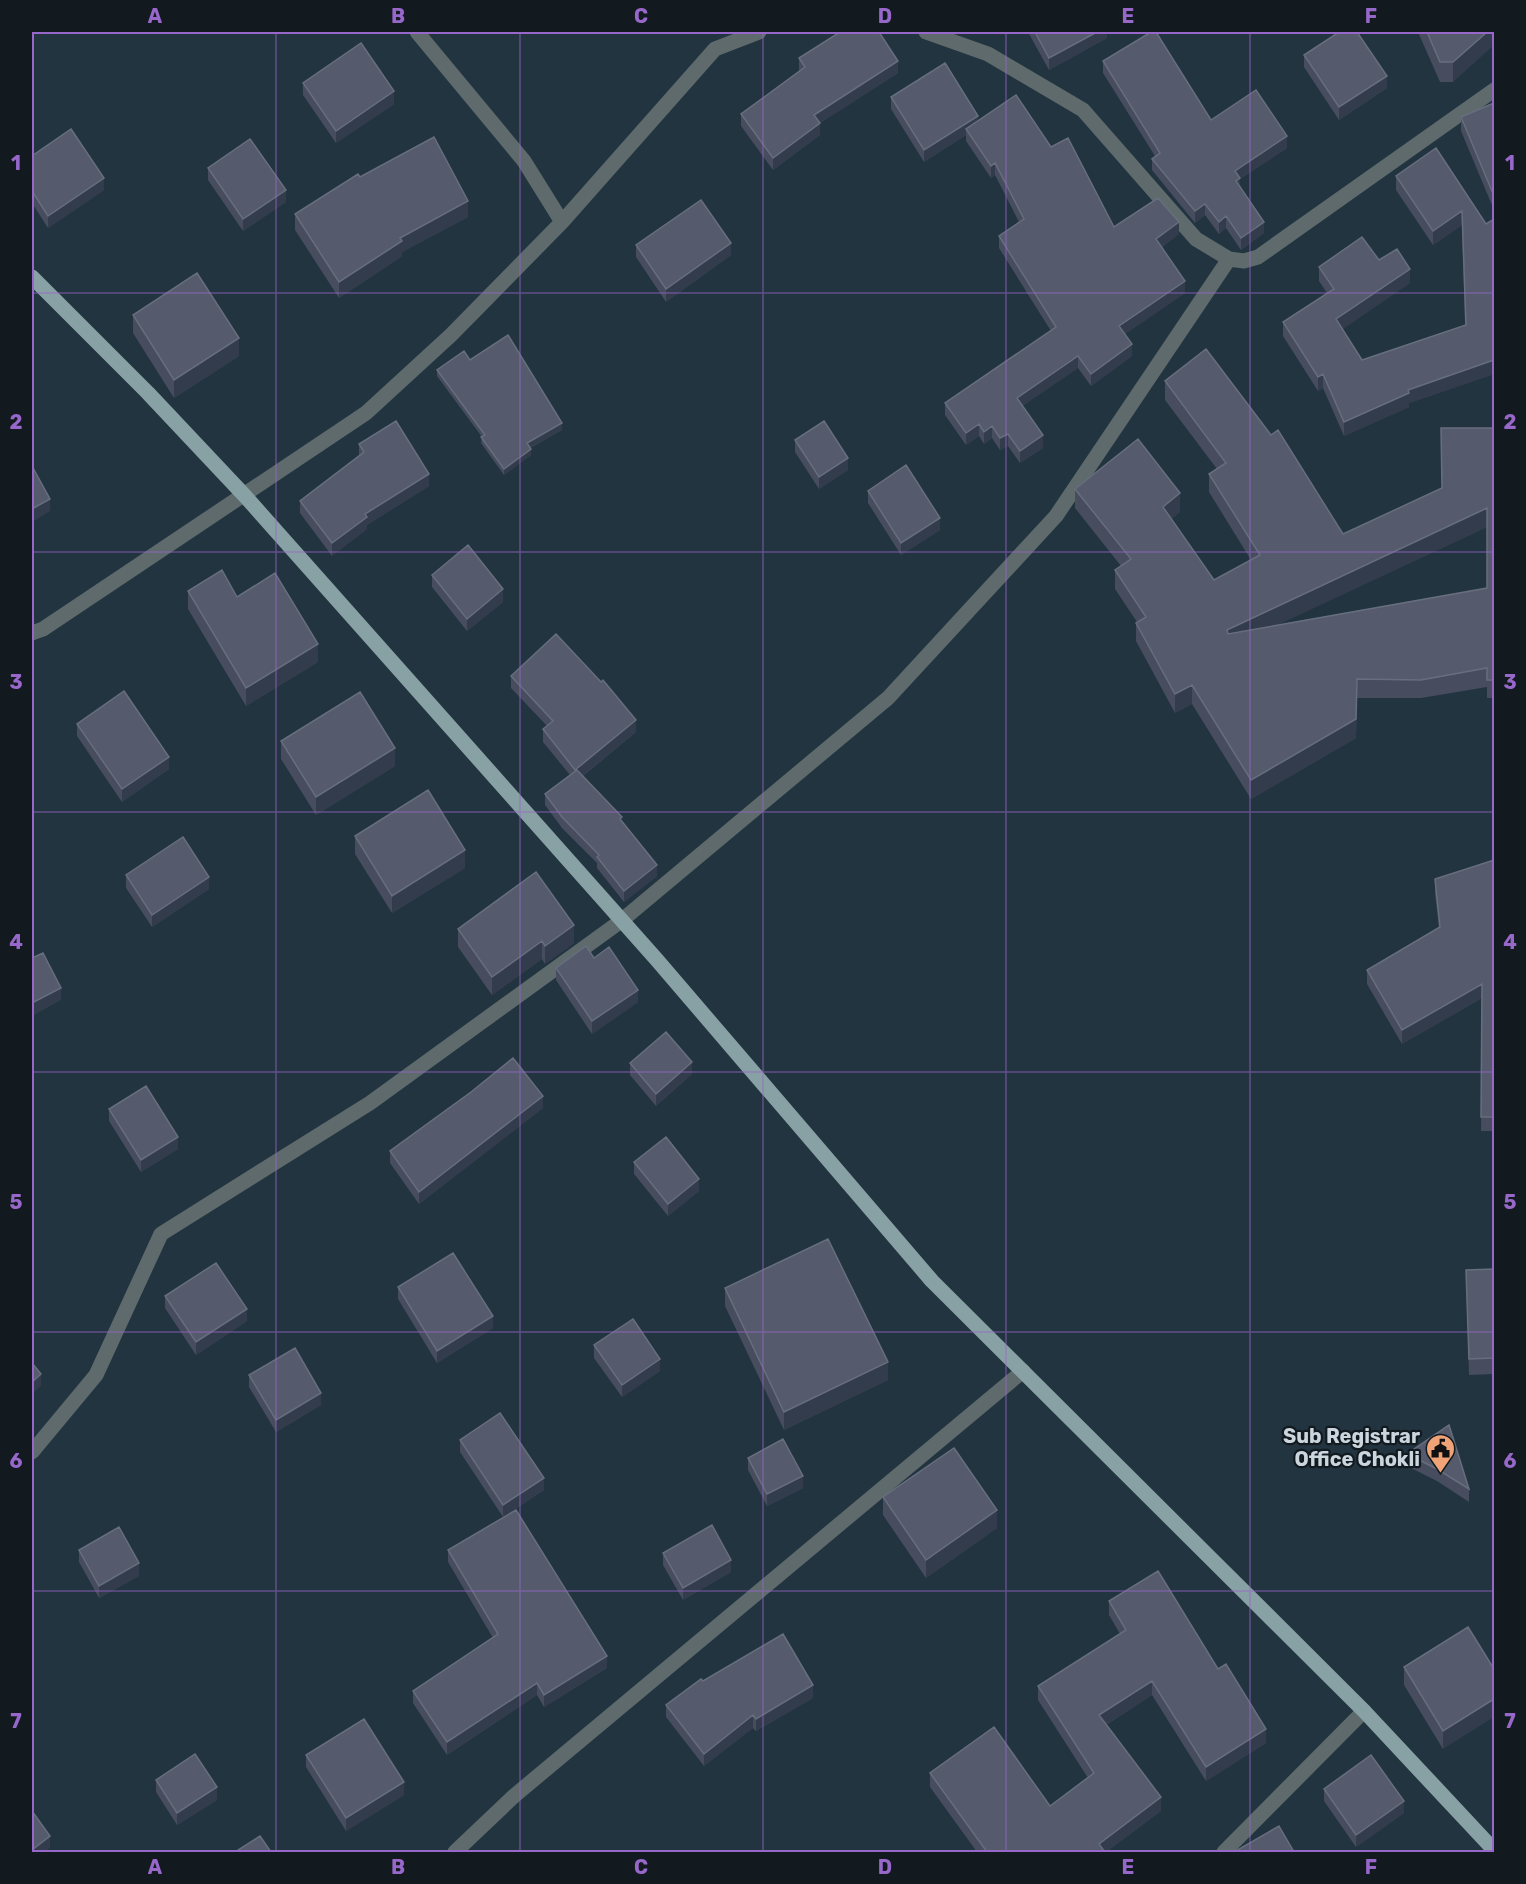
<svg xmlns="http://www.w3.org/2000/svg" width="1526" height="1884" viewBox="0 0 1526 1884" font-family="Rubik,sans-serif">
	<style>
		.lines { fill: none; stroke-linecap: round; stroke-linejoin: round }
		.minor { stroke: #5e6a6b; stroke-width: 15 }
		.major { stroke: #88a1a4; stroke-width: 15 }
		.wall { fill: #474c5f; fill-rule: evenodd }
		.shaded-wall { fill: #323c4d }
		.building { fill: #555b6c; stroke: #676e7e; stroke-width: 1.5; fill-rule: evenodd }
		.grid { fill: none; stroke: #9767ca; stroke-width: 1.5; stroke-opacity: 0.55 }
		.labels { text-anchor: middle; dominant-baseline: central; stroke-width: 4.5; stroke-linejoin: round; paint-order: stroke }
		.poi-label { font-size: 20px; font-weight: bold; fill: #cad5dd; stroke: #121a20; text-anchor: end }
		.neatline { fill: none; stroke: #9767ca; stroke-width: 2 }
		.grid-label { font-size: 20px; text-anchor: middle; font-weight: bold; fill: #9767ca }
	</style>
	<rect width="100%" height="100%" fill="#213440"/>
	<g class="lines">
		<path class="minor" d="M926 32 988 54 1083 110 1196 239 1229 259 1244 261 1258 257 1494 90
			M562 222 715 49 759 32
			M32 633 43 629 366 413 451 335 562 222 524 161 417 32
			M32 1452 96 1375 161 1234 370 1103 621 921 888 698 1056 516 1229 259
			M455 1852 514 1796 1023 1371
			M1224 1852 1364 1711"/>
		<path class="major" d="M32 277 148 393 245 496 657 960 932 1281 1364 1711 1494 1850"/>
	</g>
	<path class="wall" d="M1028 32H1107V38L1049 70Z
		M1418 32H1494L1453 82H1440Z
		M1304 55 1387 88 1339 120 1304 67Z
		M799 58 898 73 820 123V135L773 170 741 126V114L799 71Z
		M1103 61 1211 120 1287 148 1240 179V187L1264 233 1241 250 1226 228 1219 234 1205 215 1195 223 1152 170V159L1155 156 1103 73Z
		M303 83 394 104 336 143 303 95Z
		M891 97 978 121 1051 147 1114 227 1179 234 1162 247 1185 293 1125 334 1132 356 1091 386 1078 368 1022 406 1043 448 1020 463 1008 446 1000 450 992 438 984 444 979 436 966 445 945 415V403L1051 331 999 248V236L1019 222 995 175 991 178 966 141V135L924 162 891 109Z
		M1494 103V210L1461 131V117Z
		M32 156 104 190 48 228 32 203Z
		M208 168 286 202 243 231 208 180Z
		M1396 176 1486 224 1494 219V374L1409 403V407L1344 436 1323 388 1318 391 1283 336V322L1327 293 1319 281V267L1379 260 1410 283 1342 329 1362 360 1465 325 1462 225 1433 245 1396 190Z
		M360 177 468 217 402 252V256L339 298 295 230V214Z
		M636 245 731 255 666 302 636 257Z
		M133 315 239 356 174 398 133 333Z
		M470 360 562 430 530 448 531 455 504 475 481 443 482 437 437 376V370Z
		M1165 381 1343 534 1442 488 1494 428V698H1487V687L1421 698H1357L1356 738 1251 799 1192 704 1175 713 1136 641V623L1137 622 1115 589V570L1121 566 1075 508V489L1180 512 1171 519 1214 580 1251 560 1209 492V474L1217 469 1165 400ZM1487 527V588L1276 625Z
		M795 440 848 470 819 489 795 452Z
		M359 444 429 486 367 525V529L332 556 300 513V501L359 456Z
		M868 491 940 530 901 555 868 503Z
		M432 575 503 602 467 631 432 587Z
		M188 591 237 597 318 662 246 706 188 609Z
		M511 676 636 732 583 776 622 822 657 876 624 902 597 868V863L562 828 545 805V794L570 775 543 742V729L547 726 511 688Z
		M77 724 169 769 122 802 77 736Z
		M281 741 395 766 316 815 281 759Z
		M355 836 465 868 392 913 355 854Z
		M1494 860V1131H1481L1482 998 1402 1044 1367 984V970L1439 928 1435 893V879Z
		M126 875 209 889 152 927 126 888Z
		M458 929 574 943 545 964 542 959 492 995 458 947Z
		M594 958 638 1002 592 1034 556 980V968Z
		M630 1063 692 1074 656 1106 630 1075Z
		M471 1092 543 1108 419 1204 390 1163V1151Z
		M109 1109 178 1149 141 1172 109 1121Z
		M634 1162 699 1191 668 1216 634 1174Z
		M1494 1269V1374L1469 1375 1466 1270Z
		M398 1287 493 1328 437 1363 398 1299Z
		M725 1288 888 1380 784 1430 725 1306Z
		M165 1296 247 1321 196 1355 165 1308Z
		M594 1345 660 1371 622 1397 594 1358Z
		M249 1375 321 1405 276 1432 249 1387Z
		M1449 1425 1469 1489V1502L1437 1481 1407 1466V1454Z
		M460 1440 544 1490 503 1517 460 1452Z
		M748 1458 803 1488 767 1506 748 1470Z
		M883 1497 997 1528 926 1578 883 1515Z
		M79 1550 139 1576 99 1598 79 1562Z
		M448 1550 607 1668 544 1707 537 1695 447 1755 413 1703V1691L493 1638 448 1562Z
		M663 1553 731 1572 683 1600 663 1565Z
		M1109 1601 1218 1669 1266 1743 1206 1781 1152 1695 1106 1725 1161 1811 1106 1852H977L930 1787V1773L1050 1806 1088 1778 1038 1700V1686L1120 1634 1109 1615Z
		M1468 1627 1443 1749 1404 1685V1667Z
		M703 1681 813 1698 756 1731 753 1728 704 1766 666 1717V1705Z
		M306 1755 404 1795 346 1831 306 1767Z
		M156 1780 217 1800 177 1825 156 1792Z
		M1324 1789 1404 1813 1356 1847 1324 1801Z"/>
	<path class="shaded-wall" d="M1097 32H1107V38L1049 70V58Z
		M1487 32H1494V45L1453 82V62Z
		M898 61V73L820 123V135L773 170V158L814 115Z
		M1387 76V88L1339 120V107Z
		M394 91V104L336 143V131Z
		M978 116V128L966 129V135L924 162V150Z
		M1287 136V148L1240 179V189L1236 193 1235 171Z
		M995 163V175L991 178V166Z
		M104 178V190L48 228V216Z
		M286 190V202L243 231V219Z
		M468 201V217L402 252V256L339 298V282L400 238Z
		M1205 204V215L1195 223V211Z
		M1462 211V225L1433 245V231Z
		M1226 216V228L1219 234V222Z
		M1179 222V234L1156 251V239Z
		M1264 222V233L1241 250V238Z
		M731 243V255L666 302V289Z
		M1410 269V283L1336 334V319Z
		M1185 281V293L1119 338V326Z
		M239 338V356L174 398V380Z
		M1132 344V356L1091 386V374Z
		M1078 356V368L1017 410V398Z
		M1494 360V374L1409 403V407L1344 436V422L1408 390Z
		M1323 374V388L1318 391V377Z
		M562 423V430L527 449V443Z
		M979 424V436L966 445V433Z
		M992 426V438L984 444V432Z
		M1008 434V446L1000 450V438Z
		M1043 435V448L1020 463V451Z
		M531 449V455L504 475V469Z
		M848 458V470L819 489V477Z
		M429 474V486L367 525V529L332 556V543L365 514Z
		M1180 493V512L1163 525V507Z
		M50 499V511L32 522V509Z
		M1487 508V527L1227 649V630Z
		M940 518V530L901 555V543Z
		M503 589V602L467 631V619Z
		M318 644V662L246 706V688Z
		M1357 679 1356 738 1251 799V780Z
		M1192 685V704L1175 713V694Z
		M636 720V732L575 782V770Z
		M395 748V766L316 815V797Z
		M169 757V769L122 802V789Z
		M465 850V868L392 913V896Z
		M657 865V876L624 902V891Z
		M209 877V889L152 927V915Z
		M574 925V943L545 964V946Z
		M542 941V959L492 995V977Z
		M1482 984V998L1402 1044V1030Z
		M61 988V1000L32 1016V1003Z
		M638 990V1002L592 1034V1021Z
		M692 1062V1074L656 1106V1094Z
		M543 1096V1108L419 1204V1192Z
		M178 1137V1149L141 1172V1160Z
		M699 1179V1191L668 1216V1204Z
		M247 1309V1321L196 1355V1342Z
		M493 1316V1328L437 1363V1351Z
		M660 1359V1371L622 1397V1385Z
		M888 1362V1380L784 1430V1412Z
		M41 1374V1386L32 1394V1382Z
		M321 1393V1405L276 1432V1420Z
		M803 1476V1488L767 1506V1494Z
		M544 1478V1490L503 1517V1505Z
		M997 1510V1528L926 1578V1560Z
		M731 1560V1572L683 1600V1588Z
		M139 1563V1576L99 1598V1586Z
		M607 1656V1668L544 1707V1695Z
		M1152 1681V1695L1099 1729V1715Z
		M537 1683V1695L447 1755V1742Z
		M813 1685V1698L756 1731V1719Z
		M1494 1699V1717L1443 1749V1731Z
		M753 1715V1728L704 1766V1754Z
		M1266 1729V1743L1206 1781V1767Z
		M404 1782V1795L346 1831V1818Z
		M217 1787V1800L177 1825V1813Z
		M1161 1797V1811L1106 1852H1099V1844Z
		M1404 1801V1813L1356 1847V1835Z
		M50 1836V1848L44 1852H32V1850Z"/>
	<path class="building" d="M840 32H879L898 61 814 115 820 123 773 158 741 114 805 67 799 58Z
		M1035 32H1097L1049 58Z
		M1151 32H1156L1211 120 1256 90 1287 136 1235 171 1240 178 1236 181 1264 222 1241 238 1226 216 1219 222 1205 204 1195 211 1152 159 1160 153 1103 61Z
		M1339 32H1357L1387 76 1339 107 1304 55Z
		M1427 32H1487L1453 62H1440Z
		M361 43 394 91 336 131 303 83Z
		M945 63 978 116 924 150 891 97Z
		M1016 95 1051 147 1068 138 1114 227 1158 198 1179 222 1156 239 1185 281 1119 326 1132 344 1091 374 1078 356 1017 398 1043 435 1020 451 1008 434 1000 438 992 426 984 432 979 424 966 433 945 403 1056 327 999 236 1024 219 995 163 991 166 966 129Z
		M1494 103V196L1461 117Z
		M71 129 104 178 48 216 32 191V156Z
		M434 137 468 201 400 238 402 241 339 282 295 214 358 174 360 177Z
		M250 139 286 190 243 219 208 168Z
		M1436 148 1486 224 1494 219V360L1408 390 1409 393 1344 422 1323 374 1318 377 1283 322 1334 289 1319 267 1362 237 1379 260 1397 249 1410 269 1336 319 1362 360 1466 325 1462 211 1433 231 1396 176Z
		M701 200 731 243 666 289 636 245Z
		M197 273 239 338 174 380 133 315Z
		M508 335 562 423 527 443 531 449 504 469 481 437 485 435 437 370 464 351 470 360Z
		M1206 349 1271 435 1278 430 1343 534 1442 488 1441 428H1494V680H1487V668L1421 680 1357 679 1356 719 1251 780 1192 685 1175 694 1136 623 1146 617 1115 570 1131 559 1075 489 1138 439 1180 493 1163 507 1214 580 1260 555 1209 474 1226 463 1165 381ZM1487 508V588L1228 634 1227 630Z
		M396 421 429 474 365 514 367 517 332 543 300 501 364 452 359 444Z
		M824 421 848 458 819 477 795 440Z
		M906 465 940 518 901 543 868 491Z
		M32 466 50 499 32 509Z
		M468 545 503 589 467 619 432 575Z
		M222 570 237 597 275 573 318 644 246 688 188 591Z
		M556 634 601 682 603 680 636 720 575 770 543 729 553 721 511 676Z
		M124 691 169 757 122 789 77 724Z
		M360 692 395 748 316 797 281 741Z
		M577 770 622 817 620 819 657 865 624 891 597 857 599 855 562 817 545 794Z
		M428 790 465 850 392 896 355 836Z
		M183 837 209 877 152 915 126 875Z
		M1494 860V1117H1481L1482 984 1402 1030 1367 970 1440 927 1435 879Z
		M536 872 574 925 545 946 542 941 492 977 458 929Z
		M586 946 594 958 609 947 638 990 592 1021 556 968Z
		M43 953 61 988 32 1003V958Z
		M666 1032 692 1062 656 1094 630 1063Z
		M513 1058 543 1096 419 1192 390 1151 471 1092Z
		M146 1086 178 1137 141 1160 109 1109Z
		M666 1137 699 1179 668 1204 634 1162Z
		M828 1239 888 1362 784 1412 725 1288Z
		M453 1253 493 1316 437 1351 398 1287Z
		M216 1263 247 1309 196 1342 165 1296Z
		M1494 1269V1358L1469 1359 1466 1270Z
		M633 1319 660 1359 622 1385 594 1345Z
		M295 1348 321 1393 276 1420 249 1375Z
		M32 1363 41 1374 32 1382Z
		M500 1413 544 1478 503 1505 460 1440Z
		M1449 1425 1469 1489 1437 1469 1407 1454Z
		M783 1439 803 1476 767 1494 748 1458Z
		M954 1448 997 1510 926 1560 883 1497Z
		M516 1510 607 1656 544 1695 537 1683 447 1742 413 1691 498 1634 448 1550Z
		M712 1525 731 1560 683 1588 663 1553Z
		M119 1527 139 1563 99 1586 79 1550Z
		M1158 1571 1218 1669 1226 1664 1266 1729 1206 1767 1152 1681 1099 1715 1161 1797 1099 1844 1105 1852H987L930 1773 994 1727 1050 1806 1094 1773 1038 1686 1126 1630 1109 1601Z
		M1468 1627 1494 1669V1699L1443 1731 1404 1667Z
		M783 1634 813 1685 756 1719 753 1715 704 1754 666 1705 701 1679 703 1681Z
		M364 1719 404 1782 346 1818 306 1755Z
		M195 1754 217 1787 177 1813 156 1780Z
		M1371 1755 1404 1801 1356 1835 1324 1789Z
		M32 1811 50 1836 32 1850Z
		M1279 1826 1294 1852H1234Z
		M260 1836 271 1852H235Z"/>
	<path class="grid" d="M276 32V1852M520 32V1852M763 32V1852M1006 32V1852M1250 32V1852M32 293H1494M32 552H1494M32 812H1494M32 1072H1494M32 1332H1494M32 1591H1494"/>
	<defs>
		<symbol id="civic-pin" viewBox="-11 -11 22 30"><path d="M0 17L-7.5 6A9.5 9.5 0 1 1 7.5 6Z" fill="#efa377" stroke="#121a20"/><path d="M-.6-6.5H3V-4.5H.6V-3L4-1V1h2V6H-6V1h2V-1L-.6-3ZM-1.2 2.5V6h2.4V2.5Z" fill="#111"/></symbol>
	</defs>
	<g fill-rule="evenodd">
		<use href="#civic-pin" x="1424" y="1432" width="33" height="45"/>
	</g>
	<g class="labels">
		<g class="poi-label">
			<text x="1420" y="1436">Sub Registrar<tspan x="1420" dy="23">Office Chokli</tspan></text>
		</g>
	</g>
	<rect width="1526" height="1884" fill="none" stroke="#121a20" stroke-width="66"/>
	<rect x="33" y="33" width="1460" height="1818" class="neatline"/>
	<g class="grid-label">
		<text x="155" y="23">A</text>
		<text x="398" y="23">B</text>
		<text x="641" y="23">C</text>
		<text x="885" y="23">D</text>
		<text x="1128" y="23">E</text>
		<text x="1371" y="23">F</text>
		<text x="16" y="170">1</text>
		<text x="1510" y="170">1</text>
		<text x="16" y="429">2</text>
		<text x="1510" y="429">2</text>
		<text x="16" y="689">3</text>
		<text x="1510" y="689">3</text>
		<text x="16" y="949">4</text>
		<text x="1510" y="949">4</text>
		<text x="16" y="1209">5</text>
		<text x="1510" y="1209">5</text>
		<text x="16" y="1468">6</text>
		<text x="1510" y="1468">6</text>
		<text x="16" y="1728">7</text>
		<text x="1510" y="1728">7</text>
		<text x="155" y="1874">A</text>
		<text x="398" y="1874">B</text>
		<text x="641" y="1874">C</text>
		<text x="885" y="1874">D</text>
		<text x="1128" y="1874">E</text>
		<text x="1371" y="1874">F</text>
	</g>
</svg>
